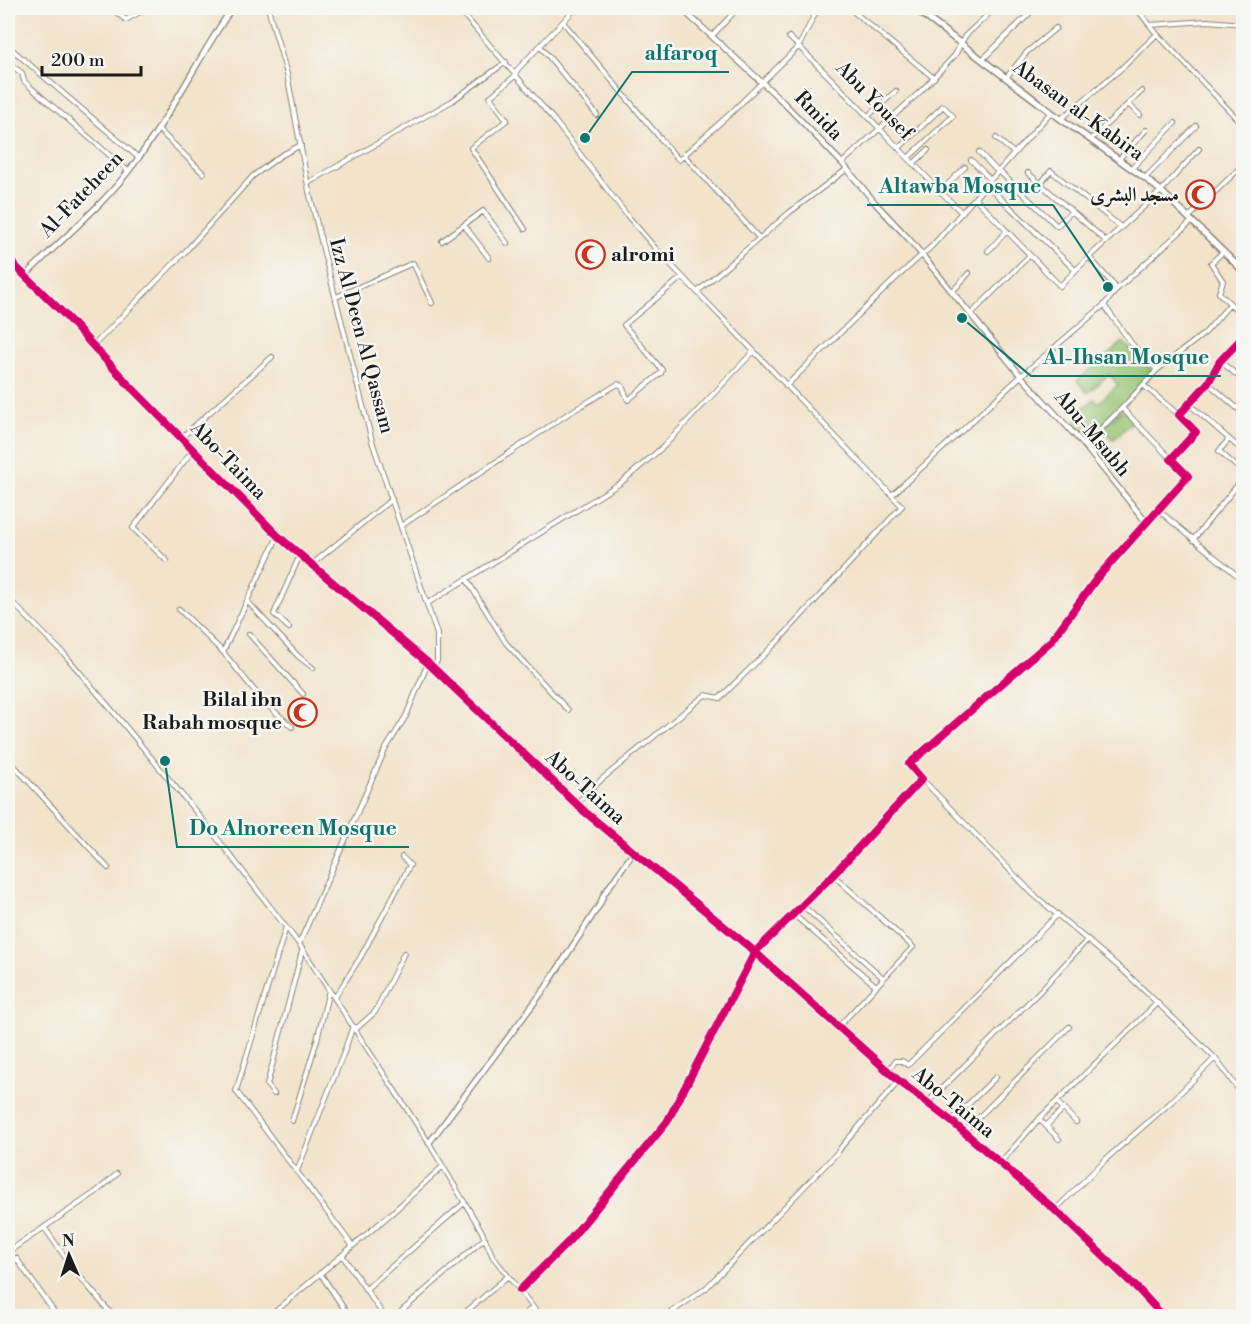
<svg xmlns="http://www.w3.org/2000/svg" width="1251" height="1324" viewBox="0 0 1251 1324" font-family="'Libre Bodoni',Amiri,serif">
	<style>
		.green { fill: #95c472; stroke: #587047; stroke-width: 1.5 }
		.lines { fill: none; stroke-linecap: round; stroke-linejoin: round }
		.minor-casing { stroke: #878074; stroke-width: 6 }
		.tertiary-casing { stroke: #878074; stroke-width: 7 }
		.secondary-casing { stroke: #878074; stroke-width: 8 }
		.minor { stroke: #fff; stroke-width: 4 }
		.tertiary { stroke: #fff; stroke-width: 4.5 }
		.secondary { stroke: #fff; stroke-width: 5 }
		.cycleway-casing { stroke: #f6f6f2; stroke-width: 11 }
		.cycleway { stroke: #d6006c; stroke-width: 8 }
		.labels { text-anchor: middle; dominant-baseline: central; stroke-width: 5; stroke-linejoin: round; paint-order: stroke }
		.street-label { font-size: 20px; fill: #1c1c1c; stroke: #f6f6f2 }
		.poi-label { font-size: 20px; font-weight: bold; fill: #1c1c1c; stroke: #f6f6f2; text-anchor: end }
		.leader { fill: none; stroke: #0f766e; stroke-width: 2 }
		.callout-dot { fill: #0f766e; stroke: #f6f6f2; stroke-width: 2 }
		.callout-label { font-size: 21px; text-anchor: middle; font-weight: bold; fill: #0f766e; stroke: #f6f6f2; stroke-width: 5; stroke-linejoin: round; paint-order: stroke }
	</style>
	<rect width="100%" height="100%" fill="#f6f6f2"/>
	<filter id="ink" filterUnits="userSpaceOnUse"><feTurbulence type="fractalNoise" baseFrequency=".0167" numOctaves="2"/><feDisplacementMap in="SourceGraphic" scale="12" xChannelSelector="R" yChannelSelector="G"/><feConvolveMatrix kernelMatrix="1 2 1 2 8 2 1 2 1" color-interpolation-filters="sRGB"/></filter>
	<filter id="wash" filterUnits="userSpaceOnUse"><feTurbulence type="fractalNoise" baseFrequency=".008" numOctaves="4" result="noise"/><feDisplacementMap in="SourceGraphic" scale="24" xChannelSelector="R" yChannelSelector="G"/><feGaussianBlur stdDeviation="1.35" result="paint"/><feColorMatrix in="noise" values="0 0 0 0 0 0 0 0 0 0 0 0 0 0 0 0 0 1.4 0 .05"/><feComposite in="paint" operator="in"/></filter>
	<g filter="url(#wash)">
		<rect width="100%" height="100%" fill="#f2e3cb"/>
		<path class="green" d="M1123 342 1154 372 1120 410 1084 441 1071 425 1085 413 1082 409 1094 399 1098 403 1118 385 1109 374 1088 393 1077 381Z
			M1125 411 1133 421 1113 440 1103 428 1121 412Z"/>
	</g>
	<g filter="url(#ink)">
		<g class="lines">
			<defs>
				<path id="minor" d="M111 8 126 20 147 8
					M268 8 287 74 309 191 324 253 372 441 437 634V661L433 667
					M458 8 554 120 626 214 656 249 902 506 780 639 720 698 705 695 602 779 577 803
					M849 8 934 78
					M1136 8 1157 34 1244 126
					M1143 15 1150 8
					M563 22 676 157 679 160 684 155
					M1150 25 1207 21 1244 24
					M712 36 738 8
					M789 37C848 94 904 155 962 213
					M8 46 139 158
					M540 46 597 115
					M982 60 1035 8
					M8 63 22 73 24 81 28 85 128 171
					M1006 78 1027 52 1056 28
					M1129 105 1140 115
					M868 116 896 91
					M1061 119 1123 67 1157 34
					M158 129 203 173
					M996 138 1014 153
					M1091 139 1142 91
					M899 148 943 106 953 116 908 158
					M979 152 998 172
					M1119 159 1146 130
					M971 160 991 180
					M842 163 922 90 955 55 965 36 995 8
					M913 164 928 150
					M1132 168 1175 123
					M1239 170 1244 175
					M999 171 1057 226 1072 211
					M1028 173 1106 241
					M1145 178 1196 126
					M308 183 452 101 506 62
					M1041 183 1051 171 1121 227
					M987 185 1075 270
					M940 192 965 167
					M975 198 1060 286 1089 257 1161 191 1199 149
					M1188 218 1244 164
					M464 225 489 258
					M525 229 471 148 507 120 490 97 516 75 517 70 576 8
					M759 238 684 155 731 113 799 46 815 14 822 8
					M442 241 483 211 507 243
					M988 251 1007 231
					M1223 252 1211 263 1223 281 1219 293 1239 312
					M1089 257 1117 289
					M697 292 790 212 847 169
					M952 292 969 273
					M336 297 413 263 432 303
					M1104 305 1132 344 1157 370
					M971 314 1030 255
					M93 346 184 253 253 176 280 156 301 145
					M1234 347 1244 355
					M1220 361 1244 381
					M1208 383 1244 414
					M1143 385 1179 415
					M786 386 895 279 932 246 1051 112
					M1189 404 1244 452
					M1122 408 1171 459
					M182 437 272 357
					M1229 439 1219 451 1244 473
					M1084 445 1122 408 1157 370 1205 333 1230 304
					M892 495 1021 376 1104 305 1117 289 1191 222
					M1158 510 1244 581
					M401 526 566 415 618 384 622 386 628 400 661 373 662 370 624 325 682 277
					M1193 540 1244 477
					M167 561 133 528 193 450
					M311 565 392 499
					M467 580 506 643 568 710
					M8 598 65 655 116 715 210 829 299 944 429 1143 481 1230 493 1257 540 1316
					M247 601 298 656 313 668
					M428 603 622 482 664 446 753 352
					M179 609 223 652 263 701 292 727
					M289 628 274 614 300 555
					M249 634 303 694
					M223 652 278 536
					M8 759 108 868
					M922 779 1033 894 1125 972 1215 1058 1244 1097
					M833 875 913 947 839 1026
					M802 905 883 978
					M793 914 876 986
					M286 927 236 1091 352 1245
					M299 944 385 750 406 716 428 663
					M335 997 360 958 410 865 402 857
					M888 1072 895 1061H902L908 1065 1058 914
					M274 1094 267 1085 302 951
					M1057 1102 1076 1122
					M927 1103 1040 991 1088 939
					M1039 1119 1157 1003
					M292 1121 317 1040 329 990
					M951 1121 996 1077
					M1046 1126 1064 1108
					M964 1132 1069 1027
					M1000 1163 1039 1119 1059 1139
					M297 1171 344 1052 353 1026 357 1028 375 1012 404 953
					M1055 1210 1106 1159 1170 1103 1215 1058
					M44 1227 72 1267 113 1316
					M8 1252 96 1192 117 1174
					M342 1255 384 1316
					M8 1265 16 1258 57 1316
					M320 1273 349 1316
					M365 1290 464 1203
					M520 1290 569 1241 667 1122 755 952 833 875 922 779 909 764 1051 641 1097 578 1188 476 1171 459 1196 432 1179 415 1208 383 1220 361 1244 336
					M270 1316 393 1212 442 1167
					M396 1316 485 1238
					M461 1316 507 1277
					M522 1316 532 1308
					M666 1316 706 1288 838 1152 842 1146 899 1081"/>
				<path id="tertiary" d="M681 8 779 98 842 163 876 204 909 239 1021 376 1084 445 1146 522
					M8 259 62 312 127 383 278 536 428 663 585 812 748 946 899 1081 951 1121 1055 1210 1139 1290 1163 1316
					M23 274 29 272C65 236 107 202 137 160 173 111 199 57 232 8
					M429 1143 546 987 600 904 604 894 633 853"/>
				<path id="secondary" d="M914 8 1051 112 1145 178 1161 191 1244 272"/>
			</defs>
			<use href="#minor" class="minor-casing"/>
			<use href="#tertiary" class="tertiary-casing"/>
			<use href="#secondary" class="secondary-casing"/>
			<use href="#minor" class="minor"/>
			<use href="#tertiary" class="tertiary"/>
			<use href="#secondary" class="secondary"/>
			<defs>
				<path id="cycleway" d="M8 259 62 312 127 383 278 536 428 663 585 812 748 946 899 1081 951 1121 1055 1210 1139 1290 1163 1316
					M520 1290 569 1241 667 1122 755 952 833 875 922 779 909 764 1051 641 1097 578 1188 476 1171 459 1196 432 1179 415 1208 383 1220 361 1244 336"/>
			</defs>
			<use href="#cycleway" class="cycleway-casing"/>
			<use href="#cycleway" class="cycleway"/>
		</g>
	</g>
	<defs>
		<symbol id="mosque-ring" viewBox="-11 -11 22 22"><circle r="9.5" fill="#f6f6f2" stroke="#c8321e" stroke-width="1.5"/><path d="M3.5-4.9A6 6 0 1 0 3.5 4.9A5 5 0 1 1 3.5-4.9Z" fill="#c8321e"/></symbol>
	</defs>
	<g fill-rule="evenodd">
		<use href="#mosque-ring" x="1184" y="178" width="33" height="33"/>
		<use href="#mosque-ring" x="574" y="238" width="33" height="33"/>
		<use href="#mosque-ring" x="286" y="696" width="33" height="33"/>
	</g>
	<g class="labels">
		<g class="street-label">
			<text transform="translate(874 101) rotate(46)">Abu Yousef</text>
			<text transform="translate(1078 111) rotate(36)">Abasan al-Kabira</text>
			<text transform="translate(818 116) rotate(46)">Rmida</text>
			<text transform="translate(82 195) rotate(-46)">Al-Fateheen</text>
			<text transform="translate(361 336) rotate(75)">Izz Al Deen Al Qassam</text>
			<text transform="translate(1092 434) rotate(50)">Abu-Msubh</text>
			<text transform="translate(228 461) rotate(46)">Abo-Taima</text>
			<text transform="translate(585 788) rotate(42)">Abo-Taima</text>
			<text transform="translate(953 1103) rotate(39)">Abo-Taima</text>
		</g>
		<g class="poi-label">
			<text x="1179" y="195">مسجد البشرى</text>
			<text x="611" y="255" text-anchor="start">alromi</text>
			<text x="282" y="700">Bilal ibn<tspan x="282" dy="23">Rabah mosque</tspan></text>
		</g>
	</g>
	<path class="leader" d="M585 138L632 72H729M1108 287L1053 205H867M962 318L1031 376H1221M165 761L177 847H409"/>
	<g class="callout-dot">
		<circle cx="585" cy="138" r="6"/>
		<circle cx="1108" cy="287" r="6"/>
		<circle cx="962" cy="318" r="6"/>
		<circle cx="165" cy="761" r="6"/>
	</g>
	<g class="callout-label">
		<text x="681" y="60">alfaroq</text>
		<text x="960" y="193">Altawba Mosque</text>
		<text x="1126" y="364">Al-Ihsan Mosque</text>
		<text x="293" y="835">Do Alnoreen Mosque</text>
	</g>
	<rect width="1251" height="1324" fill="none" stroke="#f6f6f2" stroke-width="30"/>
	<g transform="translate(69 1255) rotate(357)" stroke="#f6f6f2" stroke-width="4.5" paint-order="stroke">
	<path d="M0-4.5L10 22L0 15L-10 22Z" fill="#1c1c1c"/>
	<text y="-9" font-size="16" font-weight="bold" text-anchor="middle" fill="#1c1c1c">N</text>
	</g>
	<path d="M42 66v9h99v-9" fill="none" stroke="#1c1c1c" stroke-width="3"/>
	<text x="51" y="66" font-size="18" fill="#1c1c1c" stroke="#f6f6f2" stroke-width="4.5" paint-order="stroke">200 m</text>
</svg>
